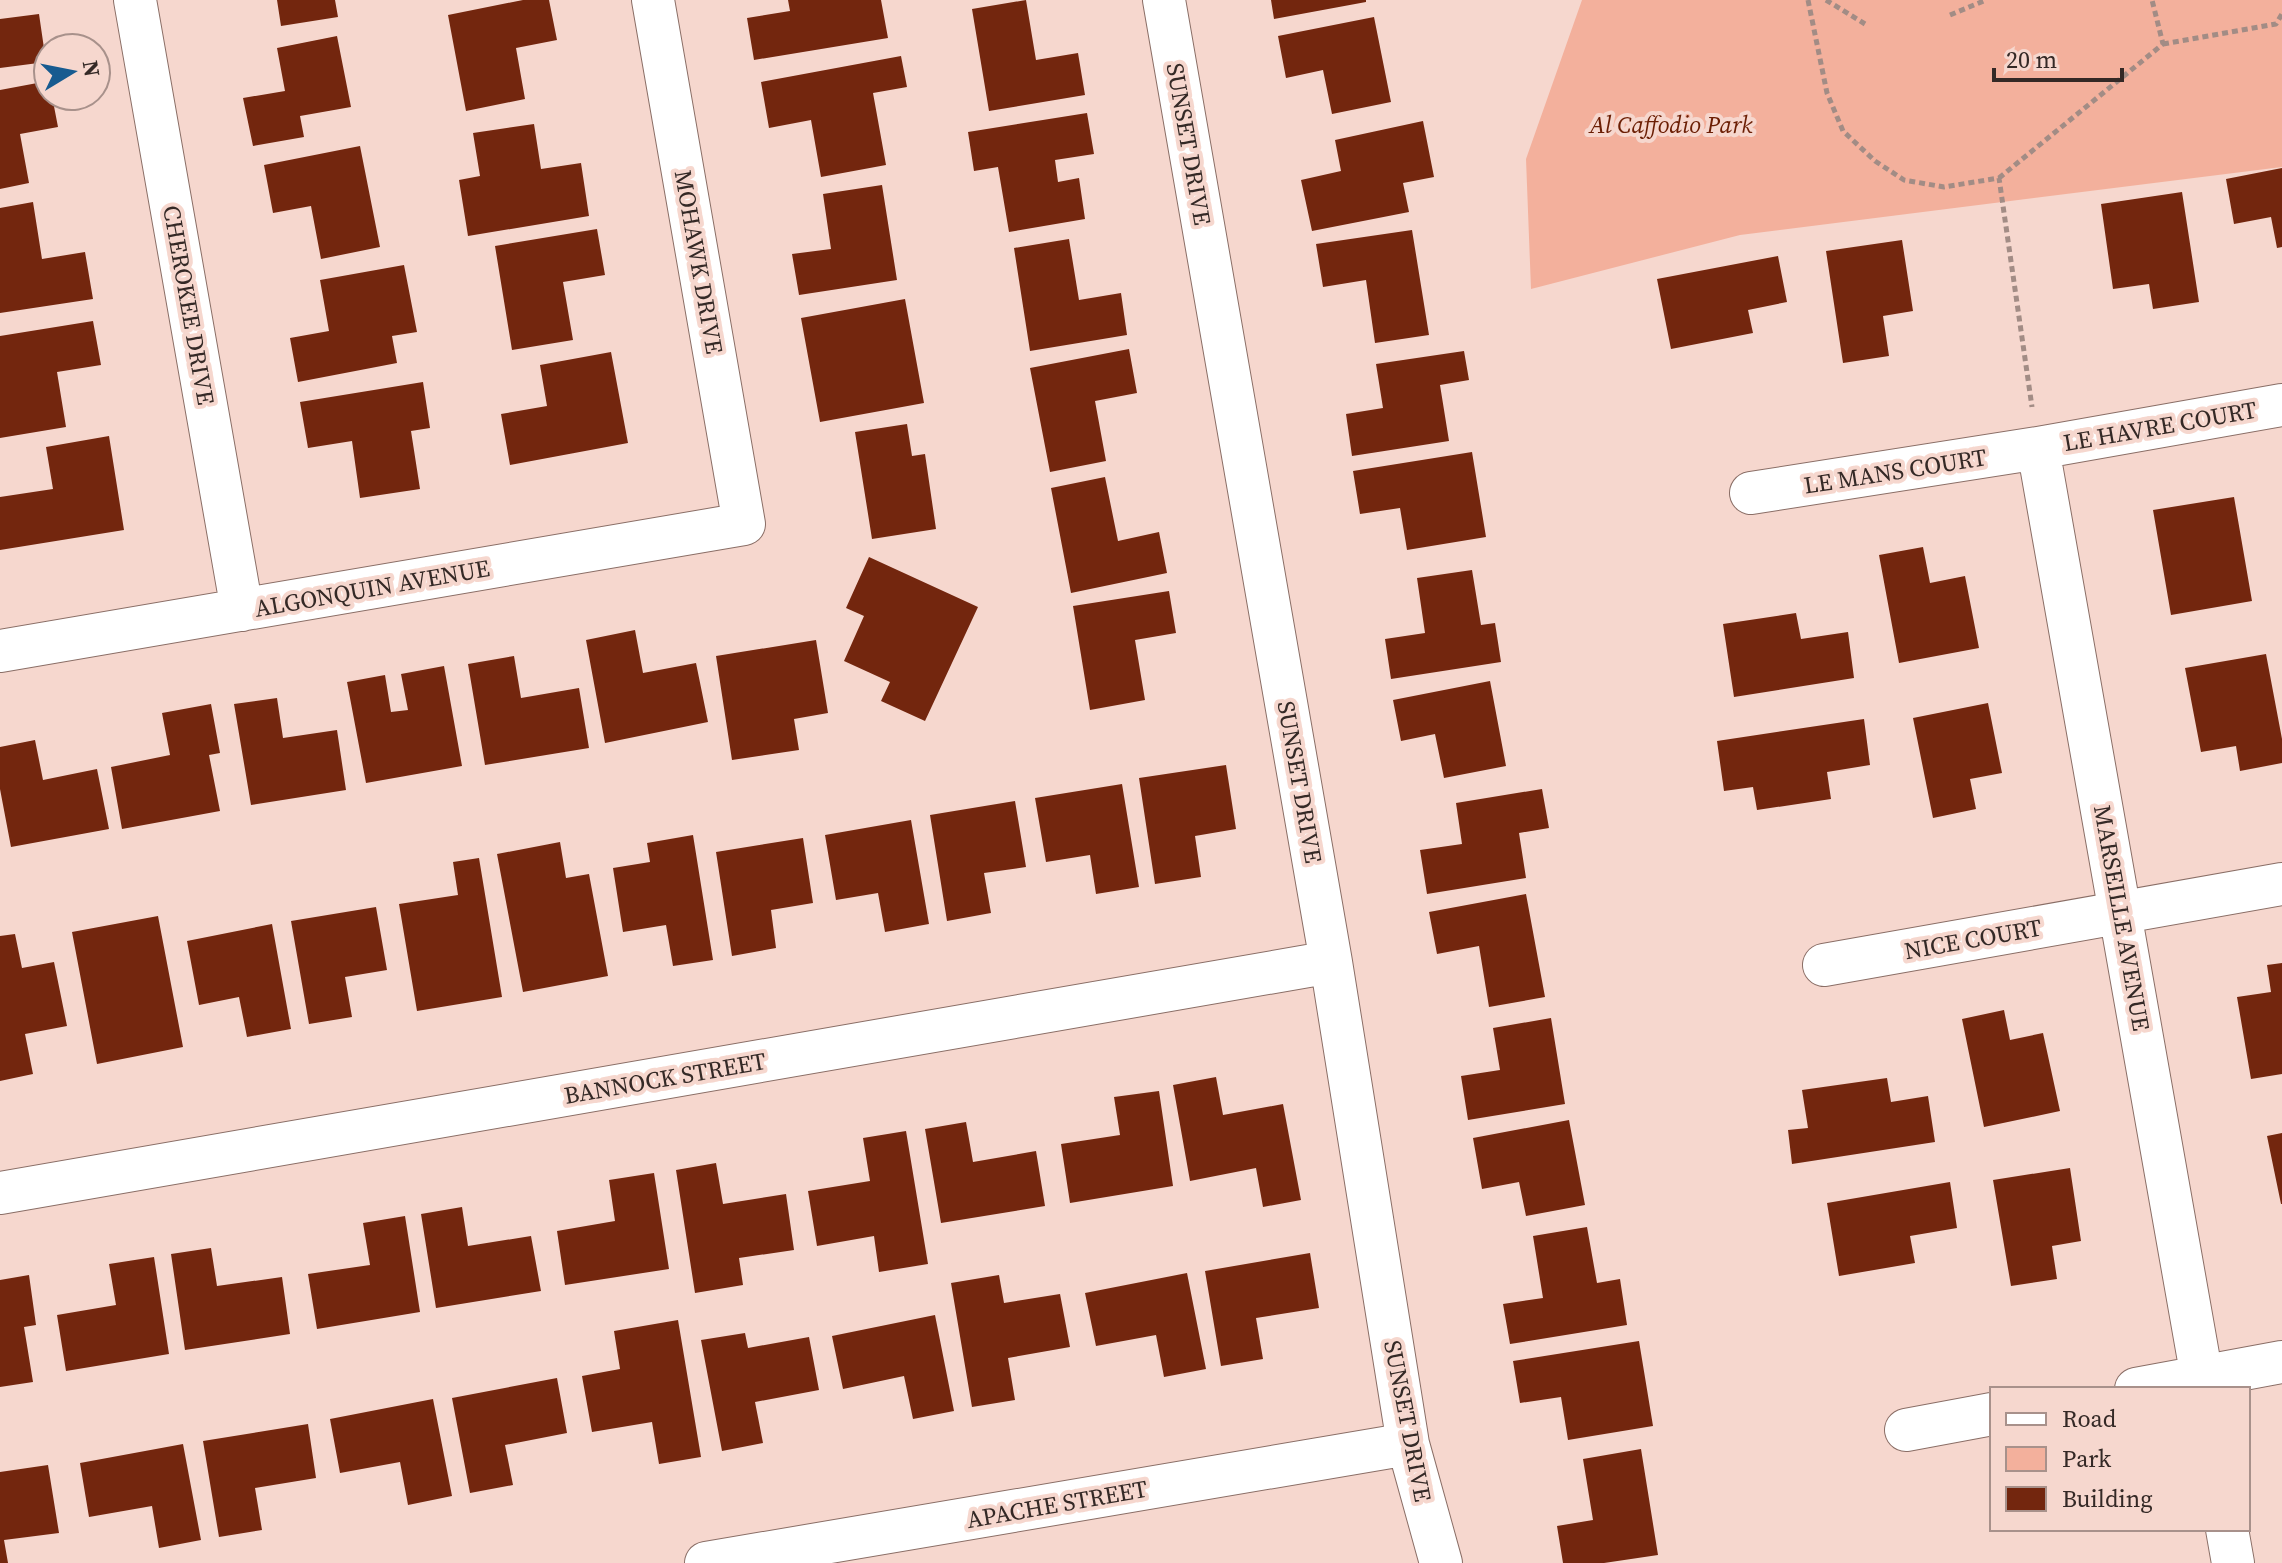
<svg xmlns="http://www.w3.org/2000/svg" width="2282" height="1563" viewBox="0 0 2282 1563" font-family="'Source Serif 4',serif">
	<style>
		.green { fill: #f3b09c }
		.building { fill: #73260e }
		.lines { fill: none; stroke-linecap: round; stroke-linejoin: round }
		.minor-casing { stroke: #8a6e66; stroke-width: 44 }
		.path { stroke: #a28c85; stroke-width: 5; stroke-dasharray: 6 4; stroke-linecap: butt }
		.minor { stroke: #fff; stroke-width: 42 }
		.labels { text-anchor: middle; dominant-baseline: central; stroke-width: 8; stroke-linejoin: round; paint-order: stroke }
		.park-label { font-size: 24px; font-style: italic; fill: #6b1e04; stroke: #f6d7ce }
		.street-label { font-size: 24px; fill: #342926; stroke: #f6d7ce }
	</style>
	<rect width="100%" height="100%" fill="#f6d7ce"/>
	<path class="green" d="M1582 0H2282V167L1740 235 1531 289 1526 159Z"/>
	<path class="building" d="M277 0H335L338 17 281 26Z
		M523 0H549L557 40 516 48 525 99 466 111 448 15Z
		M788 0H881L888 38 754 60 747 18 790 11Z
		M1026 0 1036 60 1078 53 1085 95 989 111 972 9Z
		M1271 0H1366V2L1274 19Z
		M39 14 46 62 0 68V19Z
		M1374 17 1391 102 1332 114 1323 70 1286 78 1278 36Z
		M337 36 351 107 300 116 304 137 253 146 243 98 285 91 277 48Z
		M901 56 907 87 873 93 886 165 821 177 811 120 769 128 761 82Z
		M48 81V96H52L58 127 20 134 29 183 0 189V90Z
		M1087 113 1094 154 1055 160 1058 182 1079 178 1085 219 1009 232 998 167 974 171 968 132Z
		M1423 121 1434 177 1403 183 1409 212 1312 231 1301 180 1341 171 1335 140Z
		M534 124 541 169 581 163 589 216 468 236 459 180 480 176 473 133Z
		M360 146 380 247 321 259 311 206 273 213 264 165Z
		M2282 168V247L2277 248 2271 217 2234 224 2226 179Z
		M882 185 897 280 799 295 792 254 831 249 823 194Z
		M2182 192 2199 302 2153 309 2149 284 2113 289 2101 204Z
		M33 202 42 259 85 252 93 299 0 313V208Z
		M597 229 605 275 563 282 573 340 512 350 495 246Z
		M1412 230 1429 335 1375 343 1366 280 1323 287 1316 244Z
		M1069 239 1079 300 1121 293 1127 335 1030 351 1014 248Z
		M1902 240 1913 311 1883 316 1889 356 1843 363 1826 251Z
		M1778 256 1787 302 1748 310 1753 333 1671 349 1657 279Z
		M404 265 417 332 392 336 397 363 298 382 290 338 329 331 320 280Z
		M905 299 924 403 820 422 801 318Z
		M93 321 101 365 57 372 66 427 0 438V336Z
		M1129 349 1137 393 1095 401 1106 461 1050 472 1030 368Z
		M1464 351 1469 380 1440 385 1449 441 1352 456 1346 414 1383 408 1376 364Z
		M611 352 628 443 510 465 501 414 547 406 540 365Z
		M423 382 430 428 411 431 420 489 360 498 352 441 308 448 300 402Z
		M907 424 912 456 925 454 936 529 872 539 855 432Z
		M109 436 124 530 0 550V497L53 489 46 447Z
		M1472 452 1486 537 1407 550 1400 508 1360 514 1353 471Z
		M1105 477 1118 541 1159 532 1167 573 1071 593 1051 488Z
		M2234 497 2252 601 2171 615 2153 510Z
		M1923 547 1930 583 1965 576 1979 648 1899 663 1879 555Z
		M869 557 978 607 925 721 881 701 890 682 844 661 864 616 846 608Z
		M1472 570 1481 625 1495 623 1501 662 1391 679 1385 639 1425 633 1417 578Z
		M1169 591 1176 633 1135 640 1145 700 1090 710 1073 606Z
		M1796 613 1801 639 1848 632 1854 678 1734 697 1723 624Z
		M635 630 643 673 696 663 708 722 605 743 586 640Z
		M816 640 828 713 794 719 799 750 732 760 716 656Z
		M2266 654 2282 739V763L2240 771 2236 746 2201 752 2185 668Z
		M514 656 521 698 579 688 589 748 485 765 468 664Z
		M444 666 462 766 366 783 347 682 385 675 391 712 408 710 401 674Z
		M1490 681 1506 766 1444 778 1435 734 1401 741 1393 700Z
		M277 698 283 738 337 730 346 790 251 805 234 704Z
		M1988 703 2002 773 1970 779 1976 809 1933 818 1913 718Z
		M211 704 220 753 209 755 220 811 122 829 111 767 170 755 162 713Z
		M1864 719 1870 765 1827 772 1831 799 1757 810 1753 787 1724 791 1717 741Z
		M35 740 43 780 97 769 109 829 11 847 0 789V747Z
		M1226 765 1236 829 1195 836 1201 877 1155 884 1139 778Z
		M1122 784 1139 887 1096 894 1090 855 1046 862 1035 798Z
		M1542 789 1549 828 1519 833 1526 878 1427 894 1420 850 1462 844 1456 803Z
		M1015 801 1026 867 984 873 991 913 947 921 930 815Z
		M911 820 929 924 885 932 878 893 836 900 825 835Z
		M693 835 713 960 673 966 666 925 623 932 613 868 650 862 647 843Z
		M803 838 813 903 771 910 776 948 732 956 716 852Z
		M560 842 566 878 589 874 608 976 523 992 497 854Z
		M479 858 502 997 417 1011 399 904 458 895 453 862Z
		M1526 894 1545 997 1489 1007 1479 946 1437 954 1429 912Z
		M376 907 387 970 345 977 352 1017 309 1024 291 921Z
		M158 916 183 1047 97 1064 72 932Z
		M272 924 291 1029 247 1037 239 997 199 1005 187 941Z
		M15 934 22 968 54 962 67 1026 25 1034 33 1074 0 1081V936Z
		M2282 963V1074L2251 1079 2237 997 2271 992 2267 965Z
		M2004 1010 2010 1040 2043 1033 2060 1111 1984 1127 1962 1019Z
		M1551 1018 1565 1104 1468 1120 1461 1076 1500 1070 1493 1028Z
		M1216 1077 1223 1115 1283 1104 1301 1200 1263 1207 1256 1168 1190 1181 1173 1085Z
		M1887 1078 1891 1102 1928 1096 1935 1142 1792 1164 1788 1130 1808 1128 1802 1090Z
		M1159 1091 1173 1186 1070 1203 1061 1144 1120 1135 1114 1097Z
		M1569 1120 1585 1205 1526 1216 1519 1182 1482 1189 1473 1138Z
		M966 1122 973 1162 1036 1151 1045 1206 941 1223 925 1129Z
		M906 1131 928 1264 879 1272 874 1236 817 1246 808 1191 870 1181 863 1138Z
		M2282 1133V1204H2281L2267 1136Z
		M716 1163 723 1204 786 1194 794 1250 739 1258 743 1285 695 1293 676 1170Z
		M2070 1168 2081 1241 2052 1246 2057 1279 2011 1286 1993 1180Z
		M654 1173 669 1269 565 1285 557 1231 615 1221 609 1180Z
		M1950 1182 1957 1228 1910 1236 1915 1263 1839 1276 1827 1203Z
		M462 1207 468 1246 531 1236 541 1291 436 1308 421 1214Z
		M405 1216 420 1312 317 1329 308 1274 370 1265 363 1223Z
		M1587 1227 1597 1283 1620 1279 1627 1325 1510 1344 1503 1304 1543 1298 1533 1236Z
		M211 1248 217 1286 282 1277 290 1334 185 1350 171 1254Z
		M1310 1253 1319 1308 1256 1318 1263 1359 1221 1366 1205 1271Z
		M154 1257 169 1354 66 1371 57 1315 116 1305 109 1264Z
		M1187 1273 1206 1369 1164 1377 1156 1335 1096 1346 1085 1293Z
		M29 1275 36 1325 24 1327 33 1382 0 1387V1280Z
		M999 1275 1004 1303 1060 1294 1070 1347 1008 1358 1015 1400 972 1407 951 1283Z
		M935 1315 954 1411 913 1419 904 1376 843 1389 832 1336Z
		M678 1320 701 1457 659 1464 652 1422 592 1432 582 1376 620 1369 614 1331Z
		M745 1333 748 1348 809 1337 819 1390 755 1402 763 1443 722 1451 701 1340Z
		M1639 1341 1653 1426 1568 1440 1561 1397 1520 1403 1513 1361Z
		M557 1378 567 1433 505 1445 513 1485 470 1493 452 1398Z
		M433 1399 452 1496 408 1505 400 1462 340 1473 330 1419Z
		M308 1424 316 1478 255 1488 262 1530 219 1537 203 1441Z
		M183 1444 201 1540 159 1548 152 1506 89 1517 80 1463Z
		M1641 1449 1658 1555 1604 1563H1563L1557 1526 1593 1520 1583 1459Z
		M48 1465 59 1533 4 1540 8 1563H0V1472Z"/>
	<g class="lines">
		<defs>
			<path id="minor" d="M135 0 242 610
				M1164 0 1331 962 1408 1444 1441 1563
				M2038 448 2204 1389
				M1751 493 2038 448 2282 405
				M0 651 744 524 653 0
				M1824 965 2282 884
				M0 1193 1331 962
				M2136 1389 2282 1362
				M1906 1430 1992 1414
				M2227 1529 2233 1563
				M706 1563 1408 1444"/>
		</defs>
		<use href="#minor" class="minor-casing"/>
		<path class="path" d="M1808 0 1827 93 1843 131 1875 161 1904 180 1944 187 1999 178 2032 407
			M1826 0 1865 24
			M1950 15 1986 0
			M2163 44 2276 24 2282 14
			M1999 178 2163 44 2152 0"/>
		<use href="#minor" class="minor"/>
	</g>
	<g class="labels">
		<g class="park-label">
			<text x="1671" y="124">Al Caffodio Park</text>
		</g>
		<g class="street-label">
			<text transform="translate(1189 144) rotate(80)">SUNSET DRIVE</text>
			<text transform="translate(699 262) rotate(80)">MOHAWK DRIVE</text>
			<text transform="translate(189 305) rotate(80)">CHEROKEE DRIVE</text>
			<text transform="translate(2160 426) rotate(-10)">LE HAVRE COURT</text>
			<text transform="translate(1895 471) rotate(-9)">LE MANS COURT</text>
			<text transform="translate(372 588) rotate(-10)">ALGONQUIN AVENUE</text>
			<text transform="translate(1300 782) rotate(80)">SUNSET DRIVE</text>
			<text transform="translate(2122 918) rotate(80)">MARSEILLE AVENUE</text>
			<text transform="translate(1973 939) rotate(-10)">NICE COURT</text>
			<text transform="translate(665 1078) rotate(-10)">BANNOCK STREET</text>
			<text transform="translate(1408 1421) rotate(79)">SUNSET DRIVE</text>
			<text transform="translate(1057 1504) rotate(-10)">APACHE STREET</text>
		</g>
	</g>
	<rect x="1990" y="1387" width="260" height="144" fill="#f6d7ce" stroke="#a8918b" stroke-width="2"/>
	<rect x="2006" y="1413" width="40" height="12" fill="#ffffff" stroke="#a8918b" stroke-width="2"/>
	<text x="2062" y="1427" font-size="24" fill="#342926">Road</text>
	<rect x="2006" y="1447" width="40" height="24" fill="#f3b09c" stroke="#a8918b" stroke-width="2"/>
	<text x="2062" y="1467" font-size="24" fill="#342926">Park</text>
	<rect x="2006" y="1487" width="40" height="24" fill="#73260e" stroke="#a8918b" stroke-width="2"/>
	<text x="2062" y="1507" font-size="24" fill="#342926">Building</text>
	<g transform="translate(72 72) rotate(80)"><circle r="38" fill="#f6d7ce" stroke="#a8918b" stroke-width="2"/>
	<path d="M0-6L14 30L0 20L-14 30Z" fill="#175b90"/>
	<text y="-12" font-size="22" font-weight="bold" text-anchor="middle" fill="#342926">N</text>
	</g>
	<path d="M1994 68v12h128v-12" fill="none" stroke="#342926" stroke-width="4"/>
	<text x="2006" y="68" font-size="24" fill="#342926" stroke="#f6d7ce" stroke-width="6" paint-order="stroke">20 m</text>
</svg>
